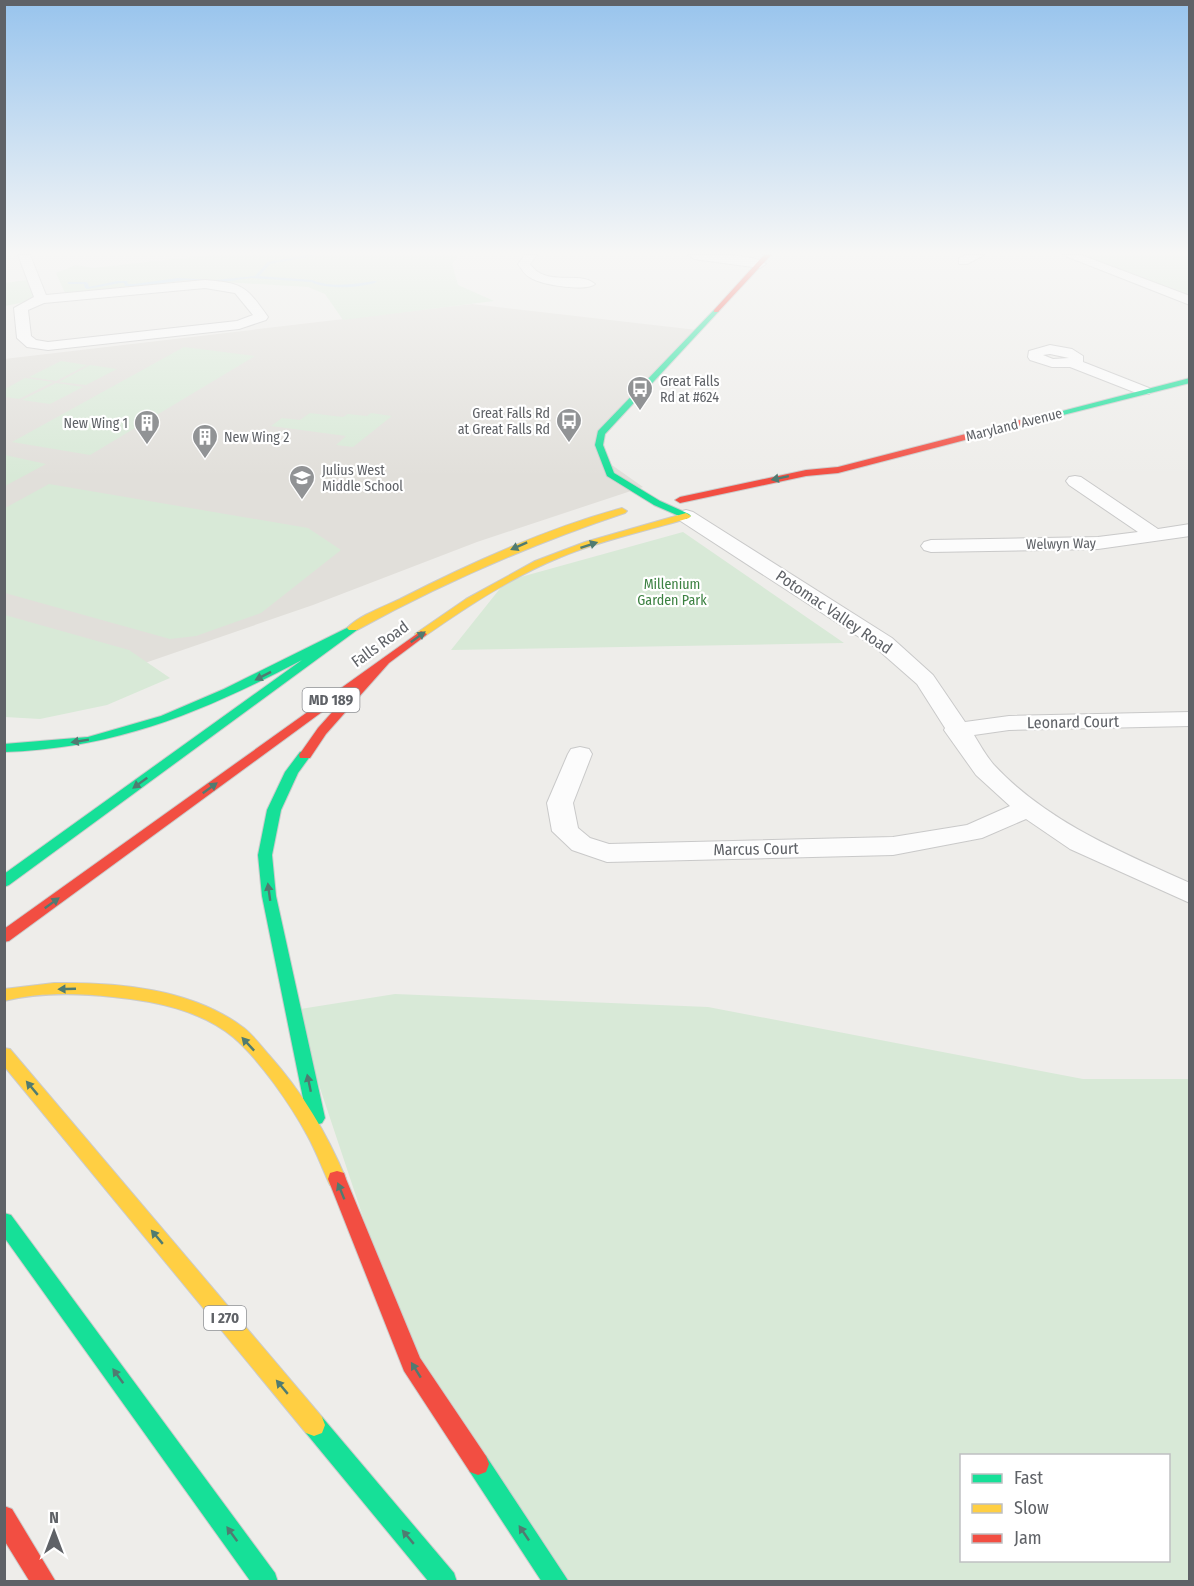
<svg xmlns="http://www.w3.org/2000/svg" width="1194" height="1586" viewBox="0 0 1194 1586" font-family="'Fira Sans Condensed',sans-serif">
	<style>
		.education { fill: #e1dfda }
		.green { fill: #d8e9d7; fill-rule: evenodd }
		.lines { fill: none; stroke-linecap: round; stroke-linejoin: round }
		.stream { fill: #c1ddf4; fill-rule: evenodd }
		.street-casing { stroke: #c9c9c9; stroke-width: 2 }
		.fast-casing { stroke: #cbcbcb; stroke-width: 2 }
		.slow-casing { stroke: #cbcbcb; stroke-width: 2 }
		.jam-casing { stroke: #cbcbcb; stroke-width: 2 }
		.street { fill: #fcfcfc; fill-rule: evenodd }
		.fast { fill: #16e098; fill-rule: evenodd }
		.slow { fill: #ffcf43; fill-rule: evenodd }
		.jam { fill: #f24e42; fill-rule: evenodd }
		.oneway { fill: #507b71 }
		.labels { text-anchor: middle; dominant-baseline: central; stroke-width: 4.5; stroke-linejoin: round; paint-order: stroke }
		.far-poi-label { font-size: 14px; fill: #5f6267; stroke: #fff; text-anchor: start }
		.far-street-label { font-size: 14px; fill: #5f6267; stroke: #fff }
		.far-park-label { font-size: 14px; fill: #3b8141; stroke: #fff }
		.shield { fill: #fff; stroke: #8f9195; stroke-width: 1.5 }
		.shield-label { font-size: 15px; font-weight: bold; fill: #5f6267 }
		.street-label { font-size: 16px; fill: #5f6267; stroke: #fff }
	</style>
	<rect width="100%" height="100%" fill="#eeedea"/>
	<path class="education" d="M472 304 697 330 601 433 609 463 643 487 477 542 313 605 110 675 5 647 4 359Z"/>
	<path class="green" d="M211 255H459L452 264 458 285 494 301 343 320 325 294 308 287 191 280 65 293 56 273 76 265 93 268Z
		M1069 255H1189V301Z
		M27 280 35 300 5 306 4 283Z
		M184 347 255 356 90 455 12 442Z
		M61 361 87 365 56 381 29 377Z
		M90 365 117 369 86 385 59 382Z
		M25 378 53 382 19 399 5 397V389Z
		M56 383 83 387 50 404 22 400Z
		M310 413 343 417 348 414 367 416 371 413 392 416 353 447 336 445 346 436 271 426 282 418 300 420Z
		M5 455 46 464 5 486Z
		M49 484 308 528 341 550 261 613 196 636 170 639 5 593V508Z
		M683 532 844 643 451 650 506 581Z
		M5 615 129 650 170 678 107 705 40 719 5 717Z
		M395 994 708 1007 1083 1079H1189V1581H557L412 1364 294 1010ZM962 1456H1168V1560H962Z"/>
	<g class="lines">
		<path class="stream" d="M307 255H318L270 264 259 276 312 280C332 288 354 284 375 281L377 282C360 288 328 290 311 282L251 278 215 283 186 280 141 286H125L124 283H121L87 289 85 288 84 284H69L67 283 69 282H86L88 283 89 287 117 281H127L128 284H134L178 278 215 280 255 276 268 262Z"/>
		<defs>
			<path id="street" d="M18 255H30L46 295 205 280C243 283 246 286 268 317L266 320 239 329 48 350 27 347 17 338 14 308 34 297ZM205 288 235 293 253 315 237 321 48 342 36 340 31 336 28 310 44 303Z
				M525 255H537L530 264C546 288 579 270 595 284 586 292 542 285 531 278 525 275 522 270 518 264Z
				M688 255C707 255 753 253 766 264L760 268 694 259Z
				M967 255H984L967 264H959V258Z
				M1063 255H1081L1190 296V305Z
				M1050 345 1072 349 1083 356V362L1149 388 1152 391 1149 394H1139L1070 367H1052L1030 360 1028 357 1029 351ZM1050 354 1069 358 1053 359 1043 355Z
				M1075 476 1081 477 1158 529 1190 524V536L1098 549 931 552 924 550 921 546 924 542 931 540 1098 537 1138 532 1069 485 1066 481 1069 477Z
				M686 510 693 512 892 638 933 675 965 722 1009 716 1190 712V726L1009 730 974 735C980 745 986 756 994 765 1047 822 1121 852 1190 883V903L1070 849 1026 819 982 838 893 855 607 862 572 850 552 831 547 803 568 754 571 749 580 747 589 749 592 754 573 803 578 828 590 838 609 844 893 837 967 825 1010 806 976 775 944 730 945 728 917 684 876 648 679 520 677 516 679 512Z"/>
			<path id="fast" d="M714 310 719 311 605 434 603 445 614 473 660 501 689 514 691 516 686 519 654 505 607 476 595 445 598 431Z
				M1190 378V383L1051 418 1047 415Z
				M353 625 359 628 357 630 9 885 4 887V874L302 660C202 712 118 748 4 752V744L88 737 161 716 224 689Z
				M305 751 311 755 298 773 281 810 272 855 276 896 325 1118 322 1123 316 1125 310 1123 307 1118 262 896 258 855 267 810 285 772 300 752Z
				M4 1213 11 1215 275 1573 278 1582H251L4 1237Z
				M314 1414 322 1417 454 1573 457 1582H429L306 1433 303 1425 306 1417Z
				M478 1453 486 1456 569 1582H542L470 1472 467 1464 470 1456Z"/>
			<path id="slow" d="M622 508 627 511 625 513C532 544 443 583 357 630H349L347 628C360 615 383 607 400 599 470 563 545 529 622 508Z
				M686 513 691 516 689 518C647 531 602 540 561 557 512 577 468 606 425 636L421 637 415 634 466 599 535 561 585 542Z
				M54 983C116 982 192 988 244 1028 253 1035 261 1046 269 1055 302 1092 327 1133 346 1179L344 1185 337 1187 330 1185C322 1168 316 1151 307 1135 291 1105 259 1059 233 1037 200 1010 154 1001 113 997 77 993 40 992 4 1001V989Z
				M4 1048 10 1049 322 1417 325 1425 322 1433 314 1436 306 1433 4 1066Z"/>
			<path id="jam" d="M764 255H771L718 312H714V310Z
				M1051 412 1054 413V417L838 473 806 476 680 503 675 500 680 497 806 470 838 467Z
				M421 631 427 634 425 636 389 663 326 734 310 758H300L299 755 318 728 352 690 9 941 4 942V929Z
				M337 1171 344 1173 346 1179 420 1358 486 1456 489 1464 486 1472 478 1475 470 1472 404 1371 328 1179 330 1173Z
				M4 1506 12 1509 56 1582H30L4 1540Z"/>
		</defs>
		<use href="#street" class="street-casing"/>
		<use href="#fast" class="fast-casing"/>
		<use href="#slow" class="slow-casing"/>
		<use href="#jam" class="jam-casing"/>
		<use href="#street" class="street"/>
		<use href="#fast" class="fast"/>
		<use href="#slow" class="slow"/>
		<use href="#jam" class="jam"/>
	</g>
	<defs><path id="oneway-solid" d="M-6-.8H1V-3.2L6.5 0L1 3.2V.8H-6Z" transform="scale(1.5)"/></defs>
	<g class="oneway">
		<use href="#oneway-solid" transform="translate(780 478) rotate(168)"/>
		<use href="#oneway-solid" transform="translate(589 545) rotate(-18)"/>
		<use href="#oneway-solid" transform="translate(519 546) rotate(156)"/>
		<use href="#oneway-solid" transform="translate(418 637) rotate(-36)"/>
		<use href="#oneway-solid" transform="translate(263 676) rotate(153)"/>
		<use href="#oneway-solid" transform="translate(80 741) rotate(171)"/>
		<use href="#oneway-solid" transform="translate(140 783) rotate(144)"/>
		<use href="#oneway-solid" transform="translate(210 788) rotate(-36)"/>
		<use href="#oneway-solid" transform="translate(269 892) rotate(-98)"/>
		<use href="#oneway-solid" transform="translate(52 903) rotate(-36)"/>
		<use href="#oneway-solid" transform="translate(67 989) rotate(178)"/>
		<use href="#oneway-solid" transform="translate(248 1044) rotate(-133)"/>
		<use href="#oneway-solid" transform="translate(309 1083) rotate(-102)"/>
		<use href="#oneway-solid" transform="translate(32 1088) rotate(-130)"/>
		<use href="#oneway-solid" transform="translate(341 1191) rotate(-112)"/>
		<use href="#oneway-solid" transform="translate(157 1237) rotate(-130)"/>
		<use href="#oneway-solid" transform="translate(416 1370) rotate(-122)"/>
		<use href="#oneway-solid" transform="translate(118 1376) rotate(-126)"/>
		<use href="#oneway-solid" transform="translate(282 1387) rotate(-130)"/>
		<use href="#oneway-solid" transform="translate(524 1533) rotate(-124)"/>
		<use href="#oneway-solid" transform="translate(232 1534) rotate(-126)"/>
		<use href="#oneway-solid" transform="translate(408 1537) rotate(-130)"/>
	</g>
	<linearGradient id="sky" x2="0" y2="1"><stop stop-color="#98c4ed"/><stop offset="0.53" stop-color="#f7f7f6"/><stop offset="1" stop-color="#f7f7f6" stop-opacity="0"/></linearGradient>
	<rect width="1194" height="477" fill="url(#sky)"/>
	<defs>
		<symbol id="bus-pin" viewBox="-11 -11 22 30"><path d="M0 17L-7.5 6A9.5 9.5 0 1 1 7.5 6Z" fill="#919395" stroke="#fff"/><path d="M-5-6H5V4H4V6H2V4H-2V6H-4V4H-5ZM-3.5-4V0h7V-4ZM-3.5 1.2v1.5H-2V1.2ZM2 1.2v1.5H3.5V1.2Z" fill="#fff"/></symbol>
		<symbol id="building-pin" viewBox="-11 -11 22 30"><path d="M0 17L-7.5 6A9.5 9.5 0 1 1 7.5 6Z" fill="#919395" stroke="#fff"/><path d="M-4-6H4V6H1V3H-1V6H-4ZM-2.5-4.3h1.7v1.8h-1.7ZM.8-4.3h1.7v1.8H.8ZM-2.5-1h1.7V.8h-1.7ZM.8-1h1.7V.8H.8Z" fill="#fff"/></symbol>
		<symbol id="school-pin" viewBox="-11 -11 22 30"><path d="M0 17L-7.5 6A9.5 9.5 0 1 1 7.5 6Z" fill="#919395" stroke="#fff"/><path d="M0-5L7-2L0 1L-7-2ZM-4 1L0 2.5L4 1V4Q0 6-4 4Z" fill="#fff"/></symbol>
	</defs>
	<g fill-rule="evenodd">
		<use href="#bus-pin" x="625" y="374" width="30" height="40"/>
		<use href="#bus-pin" x="554" y="406" width="30" height="40"/>
		<use href="#building-pin" x="132" y="408" width="30" height="40"/>
		<use href="#building-pin" x="190" y="422" width="30" height="40"/>
		<use href="#school-pin" x="287" y="463" width="30" height="40"/>
	</g>
	<g class="labels">
		<g class="far-poi-label">
			<text x="660" y="381">Great Falls<tspan x="660" dy="16">Rd at #624</tspan></text>
			<text x="550" y="413" text-anchor="end">Great Falls Rd<tspan x="550" dy="16">at Great Falls Rd</tspan></text>
			<text x="128" y="423" text-anchor="end">New Wing 1</text>
			<text x="224" y="437">New Wing 2</text>
			<text x="322" y="470">Julius West<tspan x="322" dy="16">Middle School</tspan></text>
		</g>
		<g class="far-street-label">
			<text transform="translate(1014 425) rotate(-14)">Maryland Avenue</text>
			<text transform="translate(1061 544) rotate(-1)">Welwyn Way</text>
		</g>
		<g class="far-park-label">
			<text x="672" y="584">Millenium<tspan x="672" dy="16">Garden Park</tspan></text>
		</g>
		<g class="shield">
			<rect x="302.5" y="688" width="57" height="24" rx="4.5"/>
			<rect x="204" y="1306" width="42" height="24" rx="4.5"/>
		</g>
		<g class="shield-label">
			<text x="331" y="700">MD 189</text>
			<text x="225" y="1318">I 270</text>
		</g>
		<g class="street-label">
			<text transform="translate(834 612) rotate(34)">Potomac Valley Road</text>
			<text transform="translate(380 644) rotate(-36)">Falls Road</text>
			<text transform="translate(1073 722) rotate(-1)">Leonard Court</text>
			<text transform="translate(756 849) rotate(-1)">Marcus Court</text>
		</g>
	</g>
	<rect width="1194" height="1586" fill="none" stroke="#5f6267" stroke-width="12"/>
	<rect x="960" y="1454" width="210" height="108" fill="#ffffff" stroke="#bfc0c2" stroke-width="1.5"/>
	<rect x="972" y="1474" width="30" height="9" fill="#16e098" stroke="#bfc0c2" stroke-width="1.5"/>
	<text x="1014" y="1484" font-size="18" fill="#5f6267">Fast</text>
	<rect x="972" y="1504" width="30" height="9" fill="#ffcf43" stroke="#bfc0c2" stroke-width="1.5"/>
	<text x="1014" y="1514" font-size="18" fill="#5f6267">Slow</text>
	<rect x="972" y="1534" width="30" height="9" fill="#f24e42" stroke="#bfc0c2" stroke-width="1.5"/>
	<text x="1014" y="1544" font-size="18" fill="#5f6267">Jam</text>
	<g transform="translate(54 1532)" stroke="#ffffff" stroke-width="4.5" paint-order="stroke">
	<path d="M0-4.5L10 22L0 15L-10 22Z" fill="#5f6267"/>
	<text y="-9" font-size="16" font-weight="bold" text-anchor="middle" fill="#5f6267">N</text>
	</g>
</svg>
